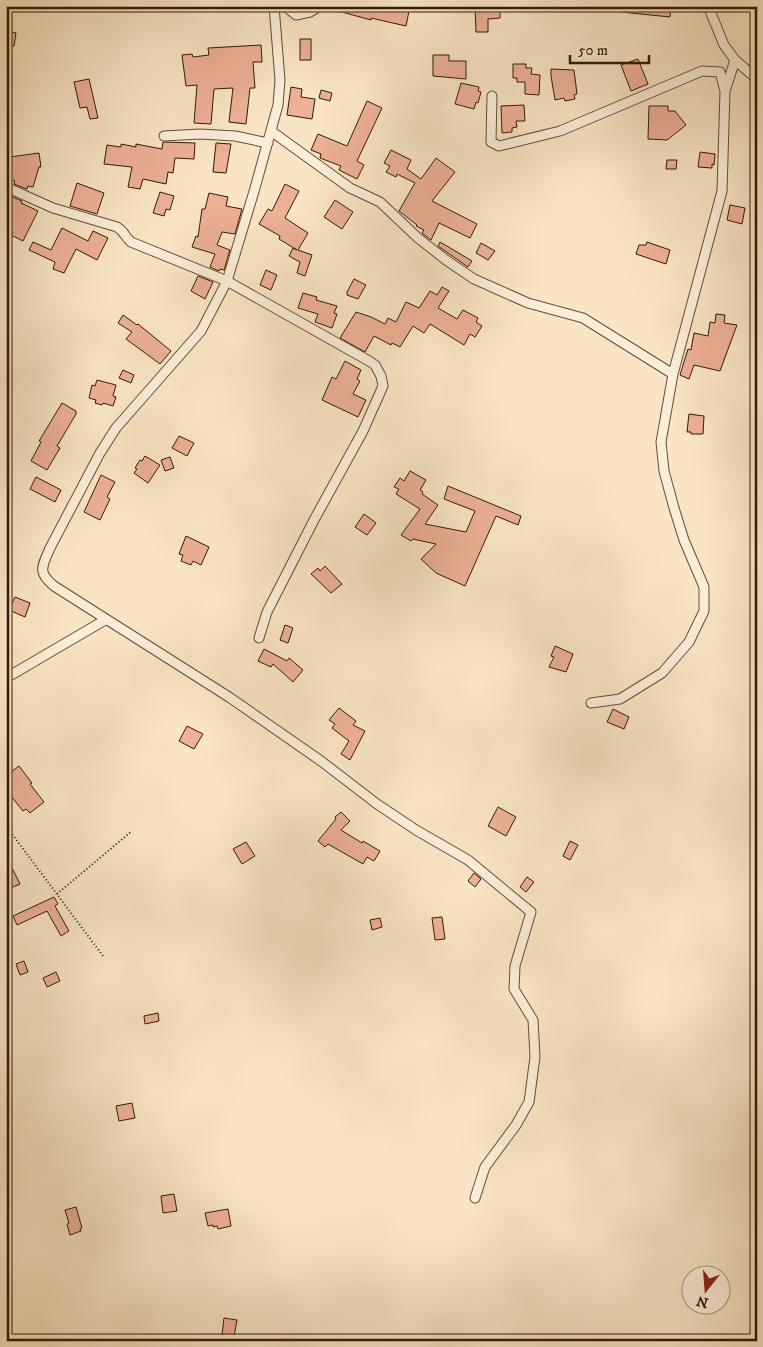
<svg xmlns="http://www.w3.org/2000/svg" width="763" height="1347" viewBox="0 0 763 1347" font-family="'IM FELL DW Pica',serif">
	<style>
		.building { fill: #edb196; stroke: #341904 }
		.lines { fill: none; stroke-linecap: round; stroke-linejoin: round }
		.minor-casing { stroke: #654c34; stroke-width: 11 }
		.path { stroke: #341904; stroke-width: 2; stroke-dasharray: 1 2.5; stroke-linecap: butt }
		.minor { stroke: #fbeed9; stroke-width: 9 }
	</style>
	<rect width="100%" height="100%" fill="#f9e5c5"/>
	<filter id="stains"><feTurbulence type="fractalNoise" baseFrequency=".004" numOctaves="4"/><feColorMatrix values="0 0 0 0 .2 0 0 0 0 .09 0 0 0 0 .02 0 0 0 .5 -.17"/></filter>
	<radialGradient id="worn" r=".72"><stop offset=".6" stop-color="#630" stop-opacity="0"/><stop offset="1" stop-color="#630" stop-opacity=".3"/></radialGradient>
	<path class="building" d="M331 6H410L406 26 371 18V20L331 9Z
		M475 6H500V18L488 19V32H476Z
		M621 6H671L670 17 621 12Z
		M6 31 16 33 14 46 6 44Z
		M300 39H311V60H300Z
		M261 45 262 62H253L255 88H250L246 124 229 122 233 88 214 89 211 124 194 123 197 85 186 86 182 55 192 54 193 57 209 55 208 48Z
		M433 55H449V61H466V79L433 76Z
		M638 59 648 84 631 91 621 65Z
		M513 64H526V68H532L531 74 540 75 539 95 525 94V82H517V78H513Z
		M551 69 574 70 577 94 574 95 575 99 565 101 564 98 555 100 551 76Z
		M89 79 98 118 90 119 87 107 80 108 74 82Z
		M461 83 479 87 478 91 481 92 478 103 476 102 474 109 455 104Z
		M291 87 302 89 301 97 315 99 312 119 287 115Z
		M321 90 332 93 330 101 319 98Z
		M367 101 382 108 357 161 364 165 357 179 339 170 341 166 320 158 321 154 311 150 318 134 347 146Z
		M524 105 525 121H516L517 127 512 128V132L502 133 501 106Z
		M649 106H668V111H675L686 125 667 140 648 139Z
		M163 142 195 143 194 159 175 158 173 173 168 172 166 184 143 179 140 189 128 187 132 167 104 164 107 145 121 147V144L136 147V144L162 149Z
		M216 143 231 144 226 173 213 172Z
		M391 150 411 160 407 169 421 179 436 158 455 172 432 201 477 224 470 238 439 223 431 240 422 233 424 230 416 226 417 225 399 211 415 183 397 174 396 177 386 172 390 166 384 163Z
		M700 152 715 154 714 165 712 164V168L698 167Z
		M39 153 41 167H39L33 187 28 186 27 189 14 184 15 181 6 178 10 164V157Z
		M667 160H677L676 169H666Z
		M77 183 104 193 97 214 70 206Z
		M285 184 299 191 285 218 308 233 298 250 312 255 305 276 297 273 300 262 289 256 293 248 297 250 279 239 280 236 259 224 268 209 272 211Z
		M160 192 174 196 170 210 166 209 164 216 153 213Z
		M209 193 228 197 226 206 242 209 235 234 222 232 217 245 230 250 224 270 220 269 219 271 210 267 215 254 192 247 196 236 198 237 202 209H205Z
		M8 195 22 201 21 203 38 211 23 241 11 235 13 232 6 229V200Z
		M335 200 353 212 342 229 324 217Z
		M730 205 745 208 742 224 727 220Z
		M62 228 88 241 93 231 108 238 97 260 76 249 64 273 53 269 55 262 29 250 33 242 51 250Z
		M440 242 472 261 468 267 438 246Z
		M647 242 670 250 666 264 636 254 639 245H646Z
		M481 243 495 251 488 260 476 253Z
		M266 270 277 275 271 290 260 285Z
		M198 276 213 282 205 299 191 291Z
		M354 279 366 285 358 299 347 295V292Z
		M442 287 449 291 438 308 457 319 463 310 478 318 476 322 482 326 475 337 470 334 464 345 430 324 424 333 413 326 400 347 392 343 391 345 374 336 365 352 340 338 356 312 371 317 385 324 388 318 396 322 406 302 419 308 430 291 437 295Z
		M303 293 317 297 316 300 337 306 334 313 337 314 332 328 315 322 318 314 298 308Z
		M716 314 725 315 724 323 737 325 720 371 694 365 689 379 680 375 688 349 691 350 694 333 708 336 710 322 715 323Z
		M123 315 137 325 138 324 171 351 160 364 126 339 132 332 118 323Z
		M345 361 361 370 357 379 360 381 353 394 366 400 358 417 322 400 332 377 336 379Z
		M123 370 134 375 131 383 119 378Z
		M97 380 116 385 113 396 116 397 113 406 103 403 102 405 95 403 96 400 89 398 92 385 95 386Z
		M62 403 76 411V414L57 446 60 448 47 470 31 461 41 442 39 441Z
		M689 414 704 416 703 434H691V432H687Z
		M179 436 194 443 187 456 172 448Z
		M145 456 160 465 148 483 134 473 137 469 135 468 140 460 142 461Z
		M170 457 174 468 165 471 161 460Z
		M410 471 426 480 420 490 423 492 422 494 438 505 425 524 466 532 475 511 444 499 448 486 521 516 518 525 496 516 465 586 436 573 421 559 436 544 413 539 411 541 401 535 420 509 396 494 399 489 394 487 400 478 404 481Z
		M101 475 115 482 107 497 110 499 100 520 84 512Z
		M36 477 61 490 55 502 30 489Z
		M364 514 376 523 367 535 355 527Z
		M186 536 209 547 201 565 193 561 191 565 181 561 183 555 179 554Z
		M325 566 342 584 331 593 311 574 318 568 320 571Z
		M15 597 30 603 25 617 9 610Z
		M285 625 293 628 288 643 280 640Z
		M555 646 573 654 566 672 549 667 554 657 551 656Z
		M264 649 287 661 289 658 303 670 293 682 273 664 271 667 258 661Z
		M339 708 356 721 353 725 365 731 350 760 341 754 349 741 332 728 335 724 329 720Z
		M613 709 629 717 624 729 607 722Z
		M187 726 203 734 194 749 179 741Z
		M19 766 32 783 30 784 44 802 30 813 26 809 23 811 6 790V776Z
		M498 807 516 817 506 836 488 826Z
		M341 812 350 821 341 830 362 843 363 841 380 851 374 861 367 857 363 864 328 844 325 847 318 841 336 819 335 817Z
		M570 841 578 845 570 860 563 856Z
		M246 842 255 856 242 864 233 849Z
		M6 856 20 884 6 890Z
		M474 873 481 879 475 887 468 881Z
		M527 877 534 882 526 892 520 887Z
		M54 897 58 904 55 906 69 931 61 936 47 911 17 925 13 916Z
		M442 917 445 939 435 940 432 918Z
		M380 918 382 927 372 930 370 920Z
		M24 961 28 972 20 975 16 964Z
		M56 972 60 981 47 987 43 978Z
		M158 1013 159 1021 145 1024 144 1016Z
		M132 1103 135 1118 119 1121 116 1106Z
		M174 1194 177 1211 163 1213 161 1196Z
		M76 1207 82 1228 80 1229 81 1231 70 1235 67 1224 69 1223 65 1210Z
		M228 1209 231 1226 218 1229 217 1226 213 1227V1225L208 1226 205 1213Z
		M224 1318 237 1320 234 1337 222 1335Z"/>
	<g class="lines">
		<defs>
			<path id="minor" d="M274 6 280 80 278 105 255 188 227 281 201 331 116 428 100 453 50 548C42 567 37 572 54 586L229 697 321 761 377 804 416 830 468 860 531 912 515 966 514 989 533 1020 535 1057 529 1102 516 1125 485 1167 475 1198
				M285 6 296 15 310 12 320 6
				M708 6 724 45 735 60 757 79
				M492 96 491 142 499 146 560 131 702 71 720 72 725 91
				M271 131 350 188 380 202 418 238 446 260 474 279 528 303 583 318 673 374
				M164 136 200 134 235 136 268 143
				M6 187 53 208 117 227C124 231 125 237 131 242L227 281 369 361 375 365 381 376 383 386 363 431 314 520 267 612 259 638
				M6 678 105 620
				M591 703 620 699 662 673 689 642 704 611V587L684 540 674 508 664 471 661 442 673 374 722 191 725 91 735 60"/>
		</defs>
		<use href="#minor" class="minor-casing"/>
		<path class="path" d="M6 826 103 956
			M57 894 132 831"/>
		<use href="#minor" class="minor"/>
	</g>
	<rect width="763" height="1347" fill="none" stroke="#f9e5c5" stroke-width="25"/>
	<rect x="8" y="8" width="748" height="1332" fill="none" stroke="#341904" stroke-width="2.5"/>
	<rect x="12" y="12" width="738" height="1322" fill="none" stroke="#341904"/>
	<g transform="translate(706 1290) rotate(197)"><circle r="24" fill="#fbeed9" stroke="#ab9984"/>
	<path d="M0-4L9 19L0 12L-9 19Z" fill="#8f2418"/>
	<text y="-8" font-size="14" font-weight="bold" text-anchor="middle" fill="#341904">N</text>
	</g>
	<path d="M570 55v8h79v-8" fill="none" stroke="#341904" stroke-width="2.5"/>
	<text x="578" y="55" font-size="15" fill="#341904" stroke="#fbeed9" stroke-width="4" paint-order="stroke">50 m</text>
	<rect width="100%" height="100%" filter="url(#stains)"/>
	<rect width="100%" height="100%" fill="url(#worn)"/>
</svg>
